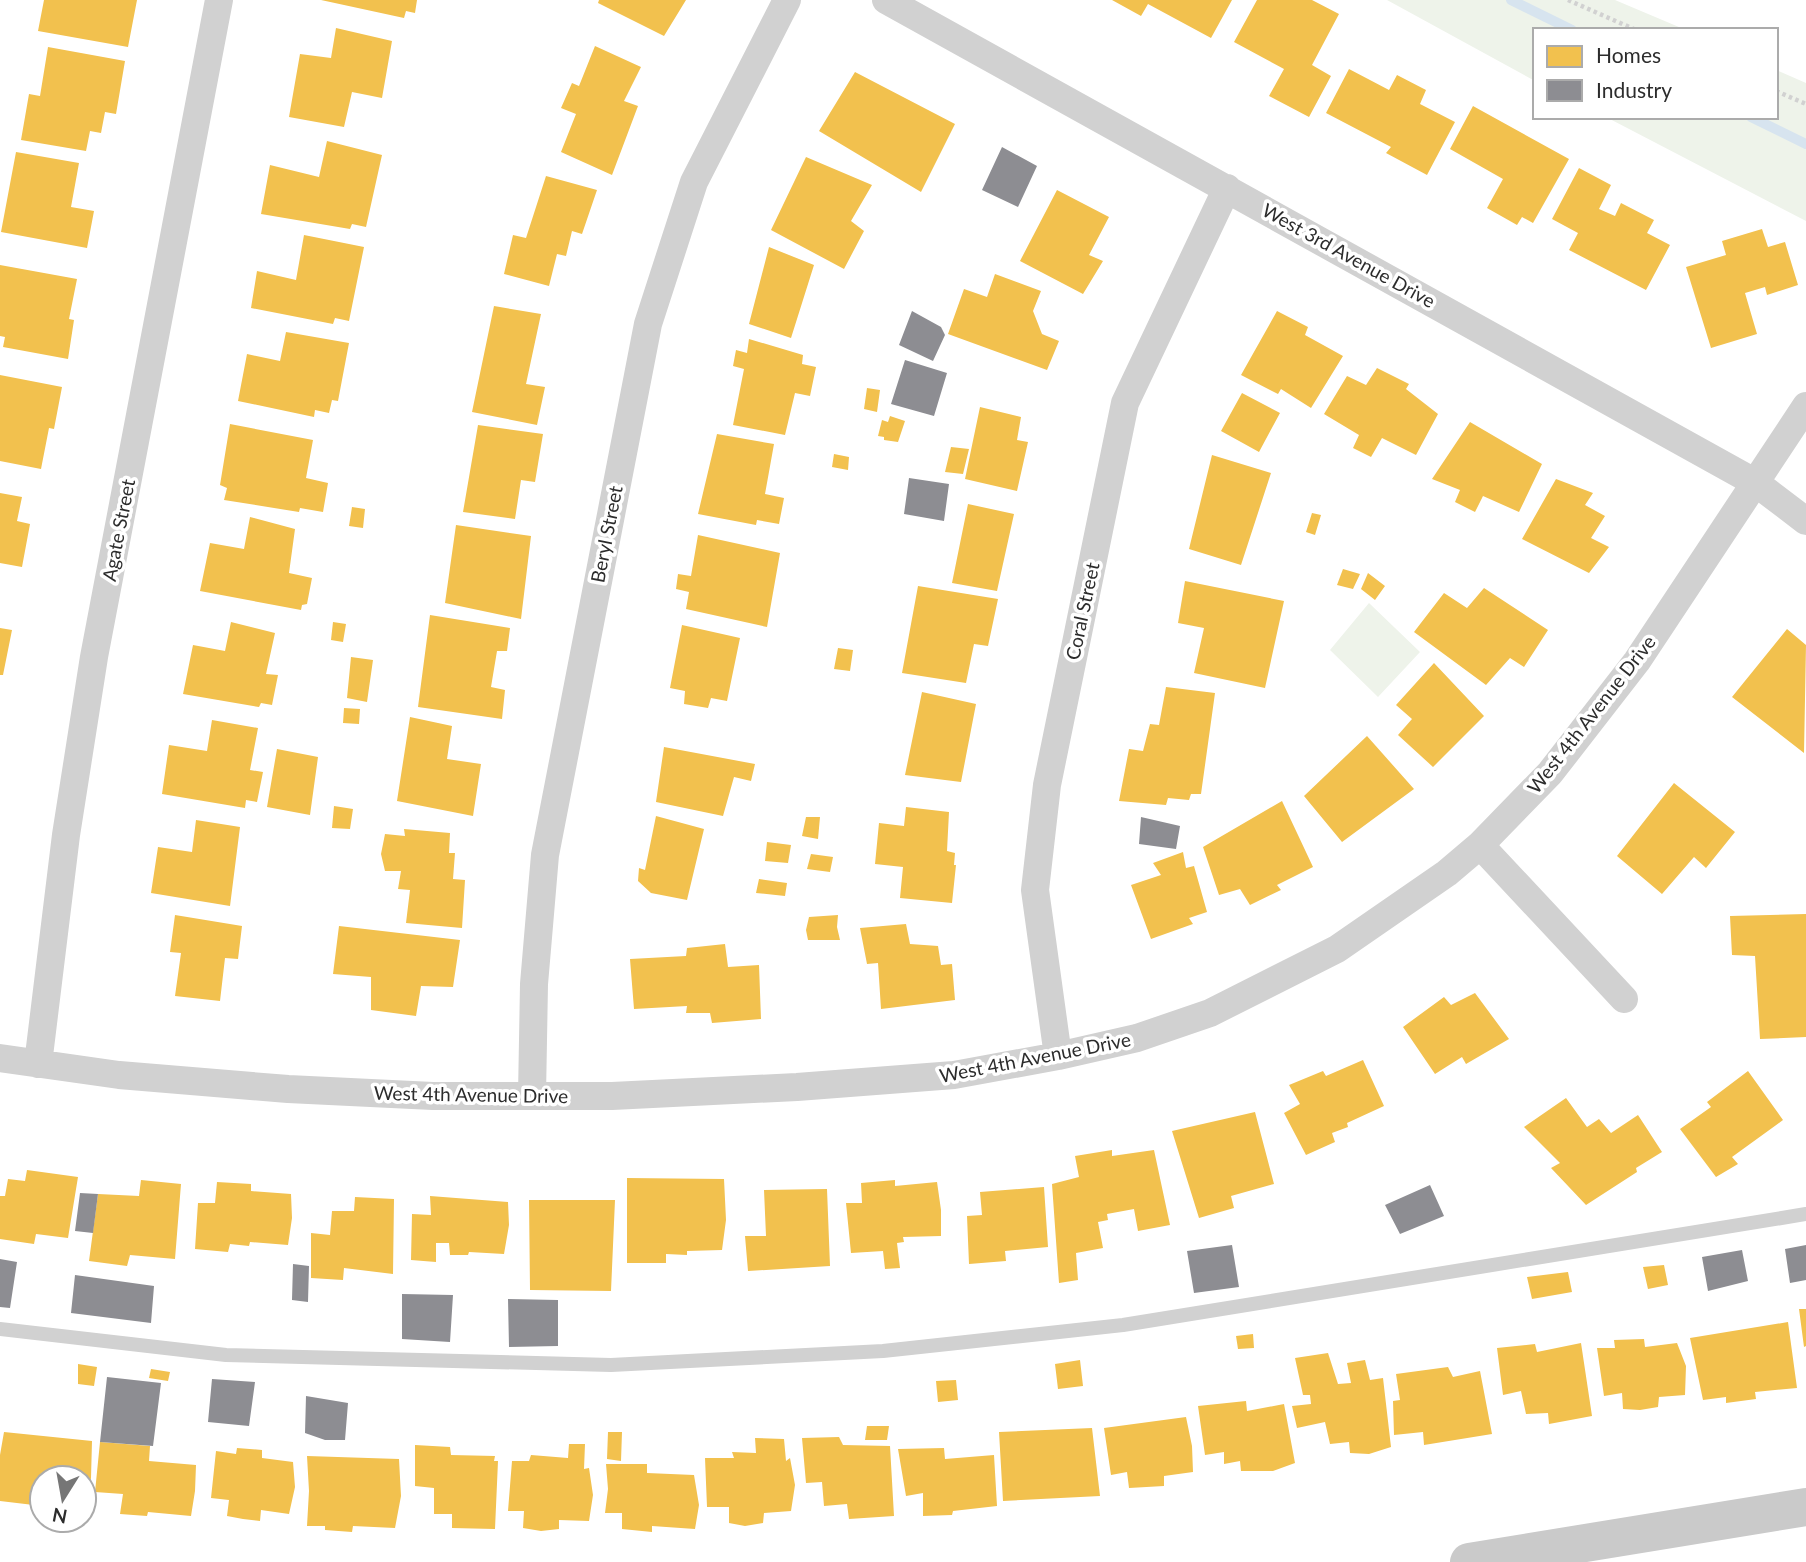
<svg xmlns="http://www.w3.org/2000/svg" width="1806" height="1562" viewBox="0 0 1806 1562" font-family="Lato,sans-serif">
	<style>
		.green { fill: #eef3ea }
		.homes { fill: #f2c14e }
		.industry { fill: #8d8d92 }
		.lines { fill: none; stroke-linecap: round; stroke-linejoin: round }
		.stream { stroke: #d7e4ef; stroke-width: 10 }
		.path { stroke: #d1d1d1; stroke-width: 4.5; stroke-dasharray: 3.5 3.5; stroke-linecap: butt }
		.service { stroke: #d1d1d1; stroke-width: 14 }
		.minor { stroke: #d1d1d1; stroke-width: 28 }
		.secondary { stroke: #cacaca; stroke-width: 38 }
		.labels { text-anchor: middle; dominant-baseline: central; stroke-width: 7; stroke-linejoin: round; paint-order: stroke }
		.street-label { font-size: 19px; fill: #2c2c2c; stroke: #fff }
	</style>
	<rect width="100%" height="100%" fill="#fff"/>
	<path class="green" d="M1387 0H1615L1686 30H1535V81Z
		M1776 70 1806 83V221L1606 117H1776Z
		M1369 603 1420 652 1378 697 1330 650Z"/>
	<path class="homes" d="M44 0H137L128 47 38 31Z
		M321 0H417L415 13 406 11 404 18Z
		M599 0H686L664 36 598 3Z
		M1112 0H1232L1211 38 1148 4 1141 16Z
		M1257 0H1312L1339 14 1312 65 1331 76 1309 117 1269 96 1284 69 1234 42Z
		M336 28 392 41 382 98 352 92 344 127 289 117 300 54 331 58Z
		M595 46 641 67 624 101 638 106 612 175 561 152 576 114 561 108 572 83 579 86Z
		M48 47 125 61 116 114 105 112 101 133 90 131 86 151 21 140 29 94 40 96Z
		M1349 69 1389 90 1397 75 1426 90 1420 104 1455 122 1427 175 1386 153 1391 147 1326 113Z
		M855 72 955 124 921 192 819 131Z
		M1473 106 1569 159 1533 223 1522 217 1517 225 1487 208 1503 179 1450 149Z
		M327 141 382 155 366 227 352 224 350 229 261 214 270 165 319 177Z
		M16 152 79 163 71 207 94 211 87 248 1 232Z
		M806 157 872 185 851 221 864 231 844 269 771 230Z
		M1579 168 1611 185 1599 209 1615 216 1621 203 1654 220 1647 233 1670 245 1646 290 1569 250 1578 233 1552 219Z
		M546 176 597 190 582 234 572 231 566 256 557 254 549 286 504 274 513 235 526 238Z
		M1057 190 1109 217 1089 255 1103 261 1083 294 1020 261Z
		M1762 229 1768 247 1785 242 1798 285 1767 295 1765 287 1745 293 1757 334 1711 348 1686 267 1726 255 1722 241Z
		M304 235 364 247 349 321 335 318 333 324 251 308 257 271 296 280Z
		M769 247 814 265 791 338 749 324Z
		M0 265 77 279 69 319 74 320 68 359 3 347 5 337 0 336Z
		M995 274 1041 291 1033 311 1042 334 1059 341 1047 370 948 334 964 289 987 297Z
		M494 306 541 314 526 384 545 387 537 425 472 412Z
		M1277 311 1308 327 1305 335 1343 356 1311 408 1281 389 1278 394 1241 375Z
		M286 332 349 343 338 401 332 400 329 413 315 410 314 417 238 401 247 354 280 361Z
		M749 339 803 355 802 364 816 367 810 396 795 393 785 435 733 425 744 369 733 366 736 350 747 353Z
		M1377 368 1409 384 1406 389 1438 414 1416 455 1382 438 1371 457 1353 448 1359 435 1324 414 1347 376 1366 385Z
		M0 375 62 387 54 429 49 428 41 469 0 461Z
		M867 388 880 390 877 412 864 409Z
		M1242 393 1280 413 1259 452 1221 431Z
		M980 407 1021 417 1017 440 1028 442 1017 491 965 479Z
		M890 416 905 421 898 442 884 440V437L878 436 882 420 888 422Z
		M1470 422 1542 464 1519 512 1483 496 1475 512 1455 502 1460 490 1432 479Z
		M230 424 313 440 306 478 328 483 323 512 300 508 299 512 224 500 227 488 220 485Z
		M478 425 543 434 535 482 521 480 515 519 463 512Z
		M717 434 774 444 765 494 784 498 779 524 757 520 756 525 698 514Z
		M951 447 969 449 963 474 945 472Z
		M834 454 849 457 848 470 832 467Z
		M1212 455 1271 473 1241 565 1189 549Z
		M1556 479 1593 493 1585 505 1605 516 1591 538 1609 547 1589 573 1522 539Z
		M0 493 22 497 17 521 30 524 22 567 0 563Z
		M968 504 1014 514 997 591 952 583Z
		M352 507 365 509 363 528 349 526Z
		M1312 513 1321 515 1315 535 1306 532Z
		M250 517 295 529 289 573 312 578 307 604 302 605 301 610 200 591 210 543 244 549Z
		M456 525 531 536 521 619 445 603Z
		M698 535 780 553 767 627 686 609 689 592 676 589 678 574 691 576Z
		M1343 569 1360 574 1353 589 1337 585Z
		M1368 573 1385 586 1375 600 1361 589Z
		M1185 581 1284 601 1265 688 1194 673 1204 628 1178 623Z
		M918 586 998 599 988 646 974 644 966 683 902 673Z
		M1484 588 1548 630 1524 667 1510 658 1486 685 1414 632 1444 593 1467 608Z
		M430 615 510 628 507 651H497L491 687 505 690 502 719 418 707Z
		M231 622 275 633 266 674 278 675 272 705 261 703 259 707 183 694 193 645 225 651Z
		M333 622 346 624 343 642 331 640Z
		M682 625 740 638 727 701 711 698 708 708 684 704 685 691 670 688Z
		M0 628 12 630 3 675H0Z
		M1787 629 1806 645 1804 753 1732 697Z
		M838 648 853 650 850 671 834 669Z
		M351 657 373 660 367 702 347 698Z
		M1434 663 1484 716 1433 767 1398 735 1412 719 1396 705Z
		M1166 687 1215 693 1201 794H1191L1189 800 1168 798 1166 805 1119 801 1129 749 1143 751 1150 724 1159 725Z
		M922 692 976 704 961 782 905 775Z
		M344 708 360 709 359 724 343 723Z
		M410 717 452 726 447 759 481 764 473 816 397 801Z
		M212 720 258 728 250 770 263 772 257 802 246 800 245 808 162 794 169 745 207 751Z
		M1367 736 1414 789 1342 842 1304 796Z
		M664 747 755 764 751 781 734 777 723 816 656 802Z
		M277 749 318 757 310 815 267 807Z
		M1674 783 1735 832 1706 868 1694 857 1662 894 1617 856Z
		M1282 801 1313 867 1277 885 1281 890 1250 905 1240 889 1219 895 1203 847Z
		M334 806 353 809 350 829 332 828Z
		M906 807 949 812 947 851 955 853 954 865H956L952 903 900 898 903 867 875 864 879 823 904 826Z
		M656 816 704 829 687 900 651 893 638 881 639 868 645 870Z
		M806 817H820L818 839 802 836Z
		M196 820 240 827 230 906 151 893 158 847 192 852Z
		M404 829 450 833 449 853H455L453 879 465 880 462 928 406 923 410 890 398 889 401 871H385L381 854 385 834 405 836Z
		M767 842 791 845 788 863 765 861Z
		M1183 852 1186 868 1194 866 1207 912 1189 918 1193 924 1151 939 1131 885 1161 875 1153 863Z
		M811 854 833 857 830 872 807 869Z
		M759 879 787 883 785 896 756 893Z
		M1806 914V1037L1760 1039 1755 956 1732 955 1730 916Z
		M175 915 242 926 238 959 225 958 220 1001 175 996 181 953 170 952Z
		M838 915 837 927 840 940H808L806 930 809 917Z
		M906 924 910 944 938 946 941 965 952 964 955 1000 881 1009 878 963 867 964 860 928Z
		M339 926 460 940 453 987 421 986 416 1016 371 1010V977L333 974Z
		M725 944 728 967 759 965 761 1019 712 1023 710 1013H686L687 1006 634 1009 630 959 686 956 687 948Z
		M1475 993 1509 1039 1466 1064 1462 1057 1435 1074 1403 1027 1444 997 1451 1005Z
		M1363 1060 1384 1106 1347 1123 1348 1127 1332 1133 1335 1142 1306 1155 1284 1113 1300 1104 1289 1085 1323 1071 1326 1076Z
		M1748 1071 1783 1120 1732 1157 1738 1164 1716 1177 1680 1129 1711 1107 1707 1102Z
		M1566 1098 1587 1127 1599 1119 1611 1133 1638 1115 1662 1152 1636 1168 1637 1172 1586 1205 1551 1168 1560 1163 1524 1127Z
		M1255 1112 1274 1184 1231 1196 1234 1208 1199 1218 1172 1131Z
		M1112 1150V1156L1154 1150 1170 1225 1138 1231 1134 1209 1107 1214 1108 1220 1098 1222 1103 1248 1076 1253 1078 1280 1059 1283 1052 1184 1079 1177 1075 1156Z
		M27 1170 78 1177 68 1238 36 1234 34 1244 0 1239V1196H5L8 1179 25 1181Z
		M627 1178 724 1179 726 1220 722 1250 687 1251V1255L666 1254V1263H627Z
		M141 1180 181 1184 175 1259 130 1255 127 1266 89 1261 98 1194 139 1196Z
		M895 1180V1186L937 1182 941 1210V1236L903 1237 904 1242 897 1243 900 1268 885 1269 883 1251 851 1253 846 1203H862L861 1183Z
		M217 1182 251 1184V1191L291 1194 292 1218 288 1245 250 1242 249 1246 230 1244 228 1252 195 1249 198 1203H215Z
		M1044 1187 1048 1247 1005 1251 1006 1261 969 1264 967 1216 982 1215 980 1192Z
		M827 1189 830 1266 748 1271 745 1236H766L764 1190Z
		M430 1196 508 1202 509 1225 504 1254 469 1252 468 1255H450L449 1243H436V1262L411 1260 412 1214 431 1215Z
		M355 1197 394 1199 393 1274 344 1268 343 1280 311 1278V1233L330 1235 332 1211H354Z
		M529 1200H615L611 1291 530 1290Z
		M1664 1265 1668 1285 1648 1289 1643 1267Z
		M1568 1272 1572 1292 1532 1299 1527 1277Z
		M1799 1309H1806V1346L1804 1347Z
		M1788 1322 1797 1388 1755 1392 1756 1399 1726 1403V1397L1703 1400 1690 1338Z
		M1253 1334 1254 1348 1238 1349 1236 1336Z
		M1644 1339 1645 1347 1677 1343 1686 1366 1685 1395 1659 1397 1658 1407 1640 1410 1623 1409 1622 1393 1604 1396 1597 1348H1615L1614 1340Z
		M1581 1343 1592 1416 1549 1424 1548 1413 1526 1414 1521 1391 1503 1395 1497 1348 1535 1344 1537 1352Z
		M1328 1353 1338 1384 1351 1383 1347 1363 1365 1360 1370 1380 1383 1378 1391 1447 1369 1454 1350 1453 1349 1442 1330 1444 1325 1422 1297 1428 1292 1406 1311 1404 1310 1395H1303L1295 1358Z
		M1080 1360 1083 1386 1058 1389 1055 1364Z
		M78 1364 97 1367 94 1386 78 1384Z
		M1448 1367 1453 1377 1480 1371 1492 1434 1424 1445 1423 1432 1394 1435 1393 1401 1400 1400 1396 1374Z
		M151 1369 170 1372 168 1381 149 1378Z
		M956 1380 958 1400 938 1402 936 1381Z
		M1246 1401 1247 1411 1284 1404 1295 1463 1273 1471H1241L1240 1461 1224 1464V1452L1205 1455 1198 1406Z
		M1186 1417 1192 1446 1193 1472 1164 1476V1486L1129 1488 1127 1472 1111 1475 1104 1428Z
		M867 1426H889L887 1440H865Z
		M1092 1428 1100 1496 1003 1501 999 1432Z
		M4 1432 92 1441 91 1478 85 1505 84 1478H42V1506L0 1501V1455Z
		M608 1432H622L621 1461 607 1459Z
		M839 1437 843 1445 890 1446 894 1516 849 1519 847 1504 824 1506 822 1482 806 1483 802 1438Z
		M755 1438 784 1439 786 1461 790 1458 795 1485 791 1511 764 1513 763 1523 745 1526 729 1523V1507H707L705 1458H734L732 1452 756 1453Z
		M100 1442 150 1446 149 1461 196 1465 195 1491 191 1516 148 1512 147 1516 120 1514 123 1494 95 1492Z
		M569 1444H585L584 1469 589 1468 593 1495 589 1521 559 1520V1529L541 1531 523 1528 524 1511H508L512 1461H529L531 1455 568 1458Z
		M415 1445 450 1447 451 1455 495 1456 494 1461H498L495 1529 452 1528V1514H434V1488L415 1486Z
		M237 1448 262 1450V1458L293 1462 295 1487 289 1514 261 1510 260 1521 243 1519 227 1516 229 1500 211 1498 216 1451 236 1454Z
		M944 1448 945 1459 994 1455 997 1506 953 1511 952 1515 923 1516V1493L906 1496 898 1449Z
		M307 1456 399 1459 401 1496 395 1528 353 1526 352 1532 325 1530V1526H307L309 1491Z
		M606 1464H647V1473L694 1475 699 1505 695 1529 652 1526V1532L622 1529V1513H605L608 1489Z"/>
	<path class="industry" d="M1002 147 1037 166 1018 207 982 190Z
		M912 311 941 327 945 335 933 361 899 345Z
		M905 360 947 373 934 416 891 404Z
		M909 478 949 484 944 521 904 514Z
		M1141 817 1180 826 1176 849 1139 844Z
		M1430 1185 1444 1216 1400 1234 1385 1205Z
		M80 1193 98 1194 93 1233 75 1231Z
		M1232 1245 1239 1287 1194 1293 1187 1251Z
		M1806 1245V1280L1790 1283 1785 1249Z
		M1742 1250 1748 1281 1708 1291 1702 1257Z
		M0 1259 17 1262 10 1308 0 1307Z
		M293 1264 309 1266 308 1302 292 1300Z
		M75 1275 154 1286 151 1323 71 1313Z
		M402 1294 453 1295 450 1342 402 1339Z
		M508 1299 558 1300V1346L509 1347Z
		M107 1377 161 1383 153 1446 100 1442Z
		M212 1379 255 1382 249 1426 208 1422Z
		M306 1396 348 1403 345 1440H325L305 1433Z"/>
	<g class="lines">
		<path class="stream" d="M1511 0 1572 30
			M1751 117 1806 144"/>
		<path class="path" d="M1568 0 1636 30
			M1776 91 1806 104"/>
		<path class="service" d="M0 1329 226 1355 611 1365 883 1351 1123 1325 1806 1214"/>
		<path class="minor" d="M886 0 1756 483 1806 521
			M1480 845 1624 999
			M1058 1056 1035 890 1047 785 1125 403 1227 188
			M0 1058 119 1075 288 1089 433 1096H612L797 1087 954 1075 1058 1056 1137 1038 1210 1013 1337 949 1447 873 1480 845 1550 773 1637 661 1806 406
			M38 1064 66 835 94 657 219 0
			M532 1096 534 984 545 855 648 324 694 182 787 0"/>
		<path class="secondary" d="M1469 1562 1806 1507"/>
	</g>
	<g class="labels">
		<g class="street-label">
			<text transform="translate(1349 255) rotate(29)">West 3rd Avenue Drive</text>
			<text transform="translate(118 530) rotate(-79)">Agate Street</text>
			<text transform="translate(606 534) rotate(-79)">Beryl Street</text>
			<text transform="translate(1082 611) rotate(-78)">Coral Street</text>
			<text transform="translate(1591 714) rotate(-52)">West 4th Avenue Drive</text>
			<text transform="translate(1035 1057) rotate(-11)">West 4th Avenue Drive</text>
			<text transform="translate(471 1094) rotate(1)">West 4th Avenue Drive</text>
		</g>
	</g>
	<rect x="1533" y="28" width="245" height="91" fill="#ffffff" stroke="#ababab" stroke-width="2"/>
	<rect x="1547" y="46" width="35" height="21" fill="#f2c14e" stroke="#ababab" stroke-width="2"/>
	<text x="1596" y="63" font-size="21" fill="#2c2c2c">Homes</text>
	<rect x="1547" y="80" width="35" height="21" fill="#8d8d92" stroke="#ababab" stroke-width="2"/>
	<text x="1596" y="98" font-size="21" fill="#2c2c2c">Industry</text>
	<g transform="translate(63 1499) rotate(191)"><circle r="33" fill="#ffffff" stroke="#ababab" stroke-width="2"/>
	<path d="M0-5L12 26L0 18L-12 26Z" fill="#767676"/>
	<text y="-10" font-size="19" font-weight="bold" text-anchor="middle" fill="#2c2c2c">N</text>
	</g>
</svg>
